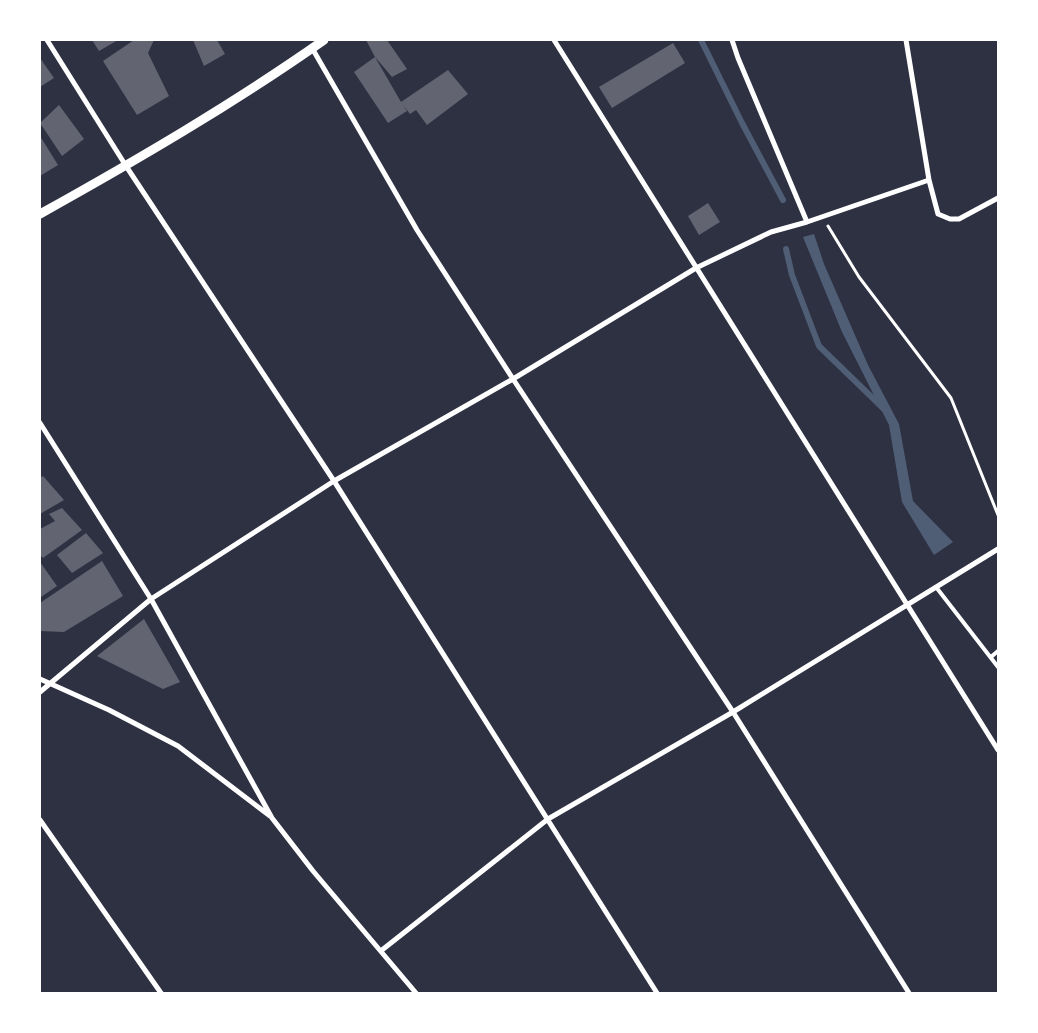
<svg xmlns="http://www.w3.org/2000/svg" width="1038" height="1033" viewBox="0 0 1038 1033" font-family="'Golos Text',sans-serif">
	<style>
		.water { fill: #4f5d75 }
		.lines { fill: none; stroke-linecap: round; stroke-linejoin: round }
		.stream { stroke: #4f5d75; stroke-width: 6 }
		.building { fill: #626471 }
		.path { stroke: #fff; stroke-width: 3 }
		.service { stroke: #fff; stroke-width: 4 }
		.minor { stroke: #fff; stroke-width: 5 }
		.tertiary { stroke: #fff; stroke-width: 9 }
	</style>
	<rect width="100%" height="100%" fill="#2d3142"/>
	<path class="water" d="M814 234 824 264 868 365 899 424 913 501 953 542 934 555 902 502 889 425 842 332 803 237Z"/>
	<g class="lines">
		<path class="stream" d="M701 40 742 123 783 200
			M786 249 792 275 819 346 886 411"/>
	</g>
	<path class="building" d="M92 40H118L99 51Z
		M134 40H154L148 53 169 96 137 115 103 61Z
		M193 40H217L225 54 204 66Z
		M366 40H387L407 69 392 77 375 57Z
		M673 43 685 63 612 108 599 87Z
		M375 57 401 102 448 70 468 94 427 125 416 110 410 114 403 105 407 111 388 123 354 72Z
		M40 58 54 78 40 87Z
		M59 105 84 139 62 156 40 123Z
		M40 136 58 165 40 176Z
		M708 203 720 222 699 235 688 216Z
		M43 476 64 500 40 514V478Z
		M62 508 82 530 43 558 40 555V529L55 521 49 514Z
		M86 533 103 553 72 573 57 555Z
		M102 561 123 596 64 632 40 631V603Z
		M40 562 57 586 41 597 40 596Z
		M144 619 180 682 163 689 97 656Z"/>
	<g class="lines">
		<path class="path" d="M828 226 859 277 951 398 998 515"/>
		<path class="service" d="M936 587 998 667
			M991 657 998 651"/>
		<path class="minor" d="M47 40 126 166 334 481 657 993
			M554 40 998 750
			M732 40 738 58 807 222
			M906 40 929 180 938 214 950 219H959L998 198
			M312 48 417 230 513 379 733 712 909 993
			M40 423 151 599 272 818 313 871 416 993
			M40 679 109 710 178 746 270 816
			M40 692 151 599 334 481 513 379 696 268 771 232 807 222 929 180
			M40 820 161 993
			M382 950 548 819 733 712 998 549"/>
		<path class="tertiary" d="M40 214C137 160 233 104 324 40"/>
	</g>
	<rect width="1038" height="1033" fill="none" stroke="#ffffff" stroke-width="82"/>
</svg>
